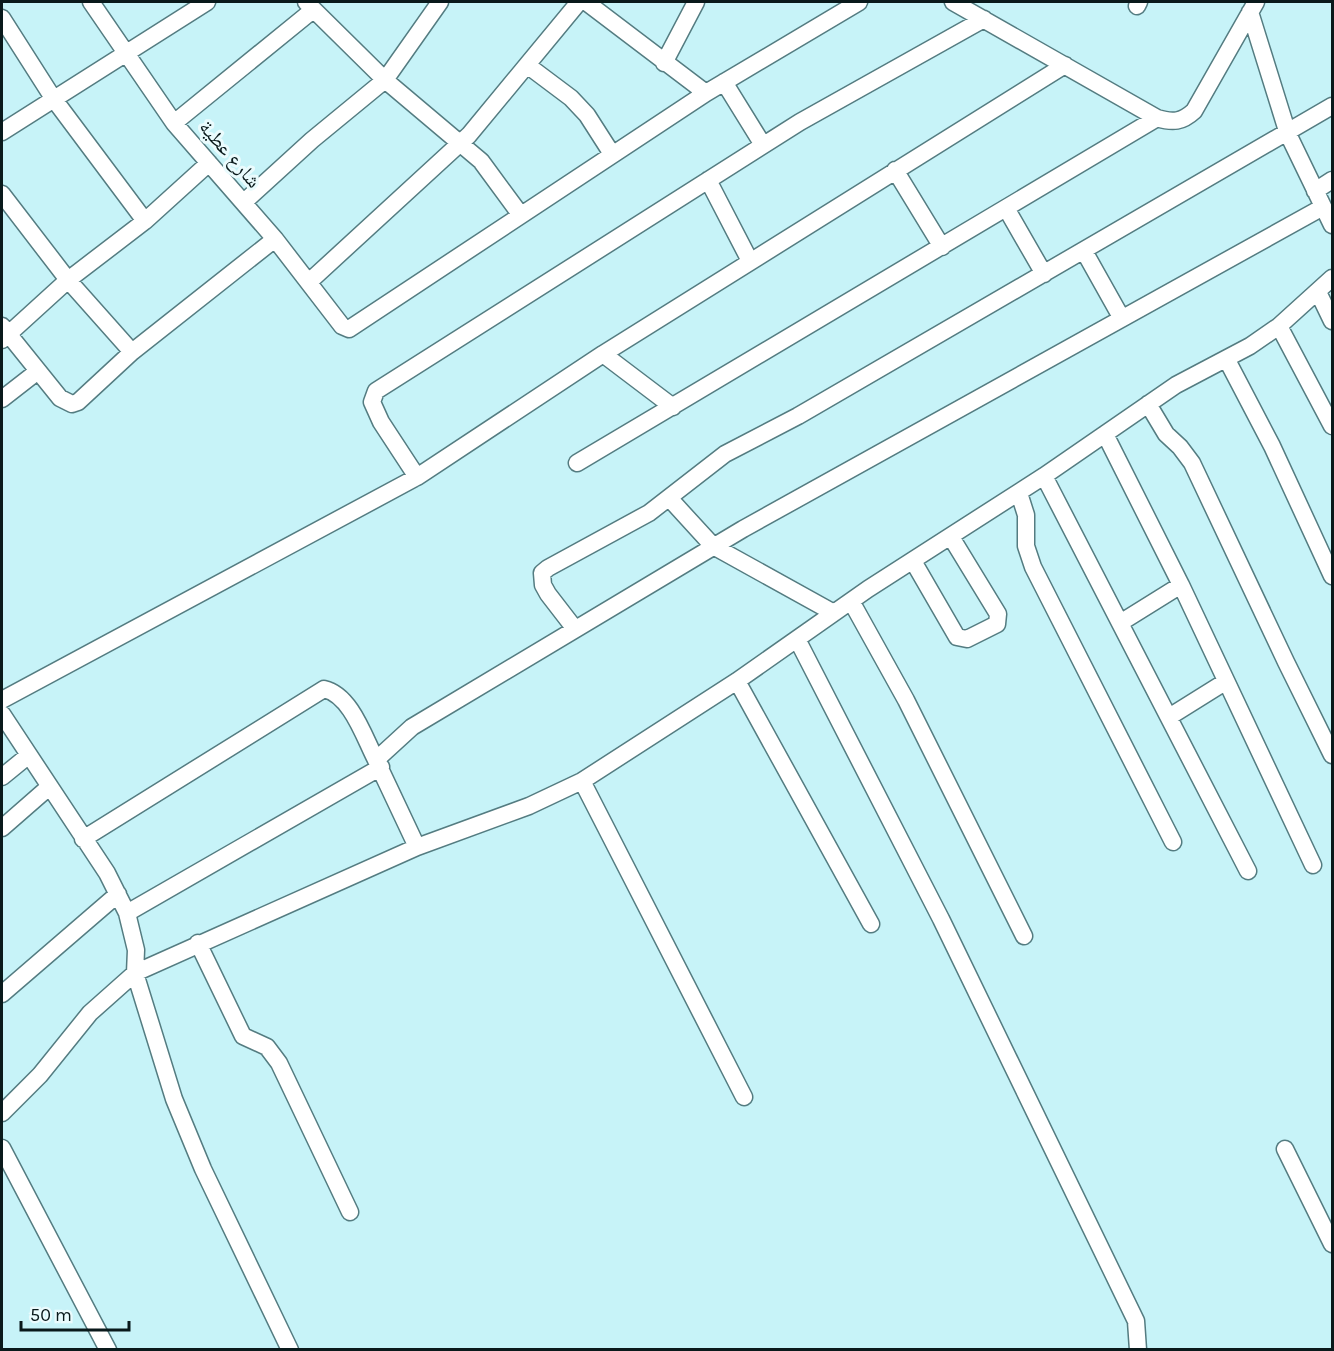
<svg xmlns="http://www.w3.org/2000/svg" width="1334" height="1351" viewBox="0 0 1334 1351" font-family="Karla,'Noto Naskh Arabic',sans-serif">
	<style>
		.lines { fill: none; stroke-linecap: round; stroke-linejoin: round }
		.minor-casing { stroke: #547c81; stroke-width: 19 }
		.minor { stroke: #fff; stroke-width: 16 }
		.labels { text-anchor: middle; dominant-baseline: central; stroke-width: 6; stroke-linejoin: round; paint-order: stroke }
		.street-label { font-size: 20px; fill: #09191b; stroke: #eafbfd }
	</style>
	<rect width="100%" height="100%" fill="#c7f3f8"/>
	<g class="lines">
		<defs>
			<path id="minor" d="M91 2 174 123 275 239 342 326 349 329 706 93 859 2
				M306 2 385 80 481 161 520 214
				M586 2 706 93
				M953 2 1157 118C1173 123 1182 122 1194 111L1256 2
				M1137 6 1139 2
				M1250 12 1288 134 1332 225
				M2 18 53 98 145 221
				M984 19 800 122 376 391 372 402 381 422 417 477 603 354 1065 65
				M664 63 696 2
				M527 65 571 98 587 115 612 154
				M724 82 763 145
				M174 123 313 10
				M2 132 207 2
				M895 170 942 247
				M708 180 750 261
				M1315 191 1332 180
				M2 194 68 280 2 340
				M244 202 312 140 385 80 440 2
				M1006 208 1044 274
				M1084 251 1121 317
				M310 281 469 135 579 2
				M1318 292 1332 321
				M2 326 60 398 72 404 78 402 132 352 275 239
				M1279 326 1332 426
				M132 352 68 280 145 221 209 163
				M603 354 673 407
				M1227 360 1272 446 1332 576
				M2 399 38 371
				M1148 404 1166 434 1180 447 1192 463 1286 662 1332 755
				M1105 434 1181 585 1313 865
				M577 463 1157 118
				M1044 476 1248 871
				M1019 493 1026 515V546L1033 567 1173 842
				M670 499 713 546 834 613
				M913 561 957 637 967 639 997 624 998 614 951 537
				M851 601 906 700 1024 936
				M1120 623 1181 585
				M575 629 548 594 543 585 542 573 548 568 649 513 725 454 798 416 1332 106
				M797 639 941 919 1136 1321 1138 1350
				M737 681 871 924
				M2 700 417 477
				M2 714 107 873 127 913 136 950 135 973 174 1099 203 1169 290 1350
				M1169 717 1225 682
				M2 777 29 755
				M582 781 744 1097
				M2 828 49 787
				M83 839 324 689C351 695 364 737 376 760
				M417 847 376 760 412 727 743 529 1323 207
				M127 913 381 767
				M198 943 243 1036 267 1047 279 1063 350 1212
				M2 994 118 894
				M2 1113 40 1075 90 1013 135 973 417 847 529 806 582 781 737 681 868 589 1044 476 1176 385 1250 346 1279 326 1332 278
				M2 1148 108 1350
				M1285 1149 1332 1244"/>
		</defs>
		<use href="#minor" class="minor-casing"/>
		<use href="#minor" class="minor"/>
	</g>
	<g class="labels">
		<g class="street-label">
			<text transform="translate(230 154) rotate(49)">شارع عطية</text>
		</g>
	</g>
	<rect width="1334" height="1351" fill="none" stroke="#09191b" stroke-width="6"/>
	<path d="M21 1321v9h108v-9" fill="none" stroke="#09191b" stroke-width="3"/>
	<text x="30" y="1321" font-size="18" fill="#09191b" stroke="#eafbfd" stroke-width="4.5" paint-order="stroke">50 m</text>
</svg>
